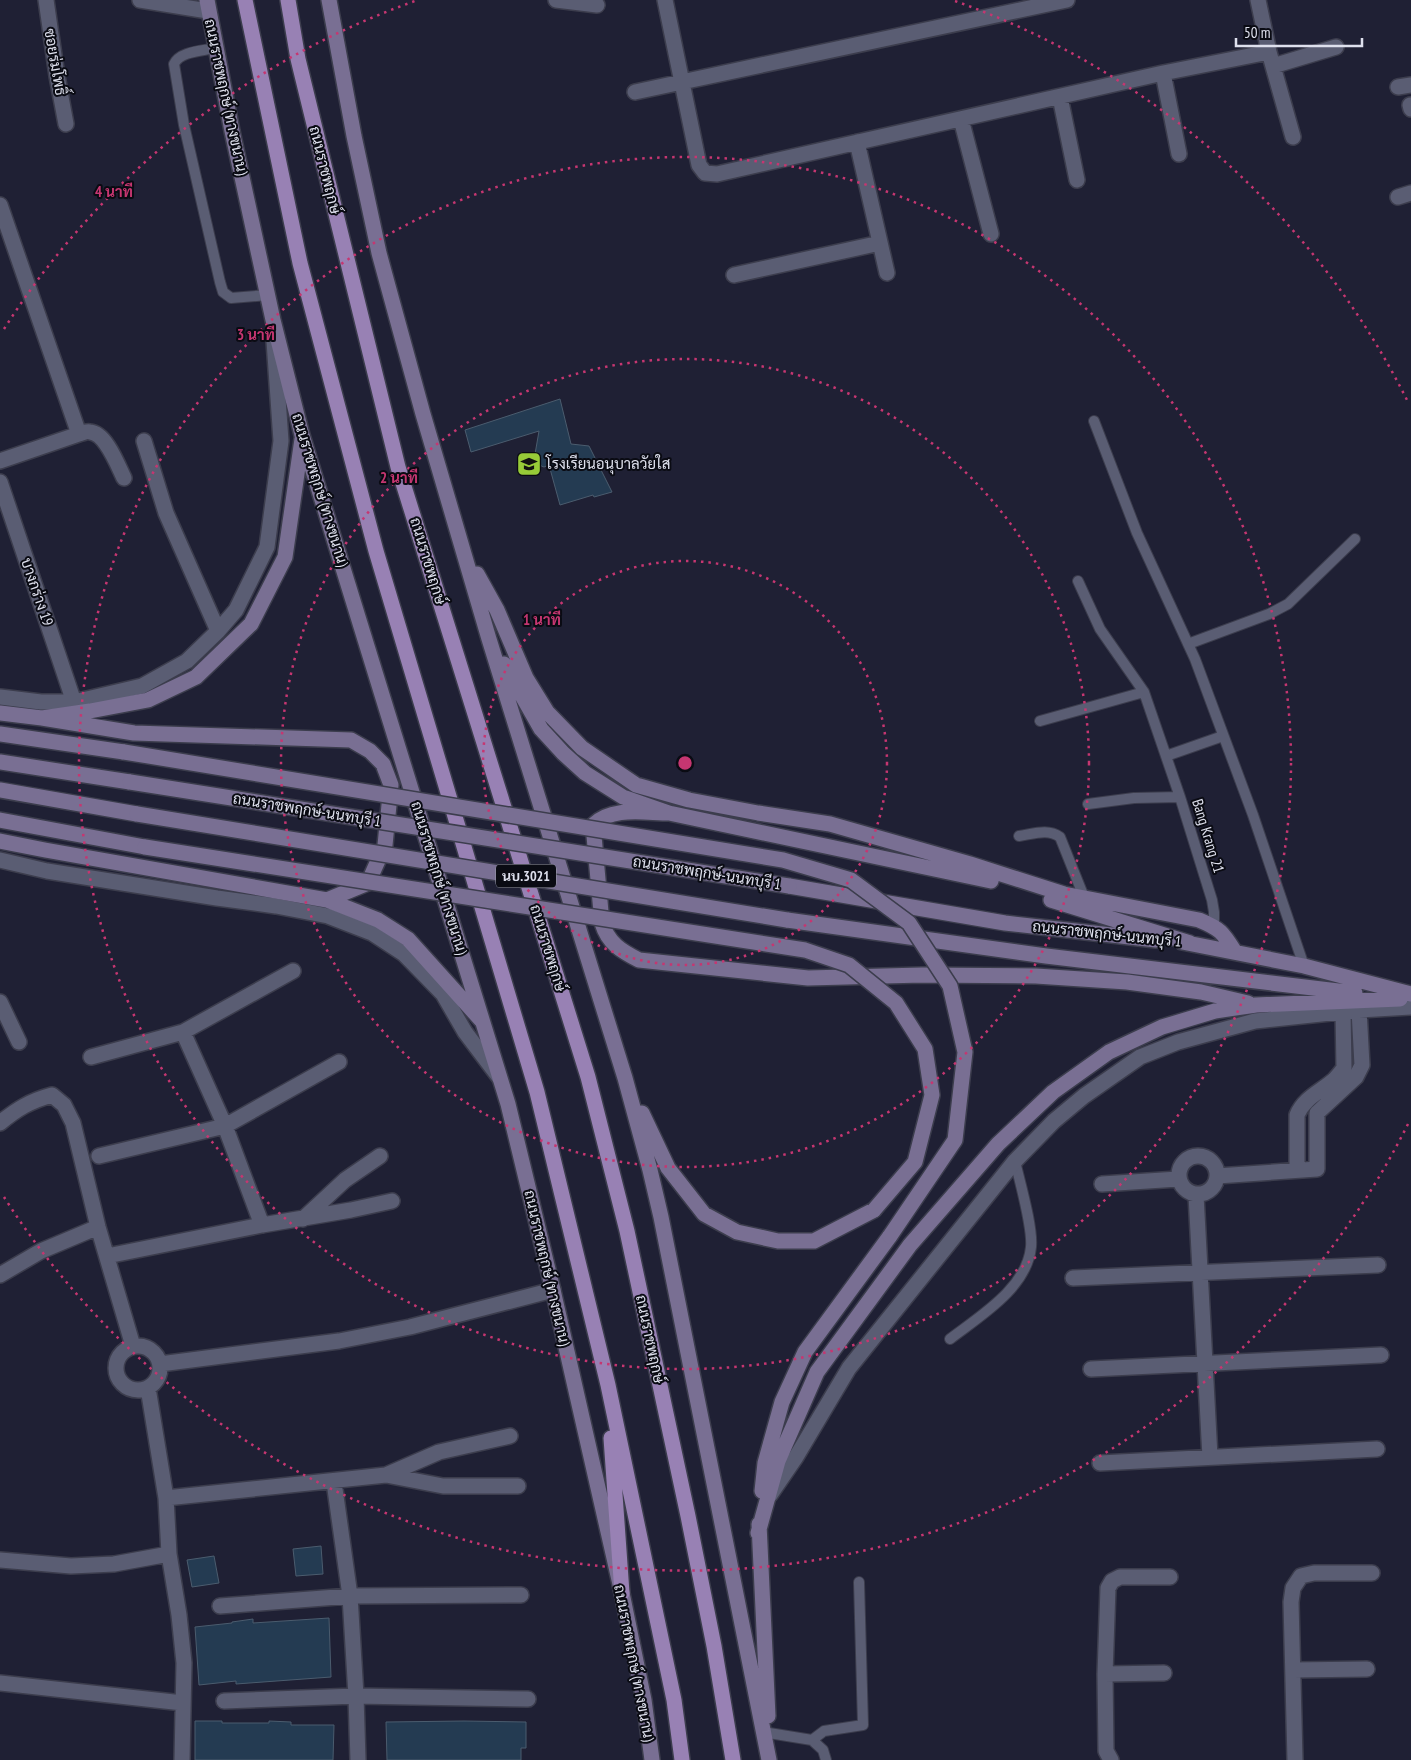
<svg xmlns="http://www.w3.org/2000/svg" width="1411" height="1760" viewBox="0 0 1411 1760" font-family="'PT Sans Narrow',Sarabun,sans-serif">
  <style>
    .building { fill: #243b52; stroke: #4b5c6e }
    .lines { fill: none; stroke-linecap: round; stroke-linejoin: round }
    .lane-casing { stroke: #3c3d4d; stroke-width: 12 }
    .street-casing { stroke: #3c3d4d; stroke-width: 18 }
    .secondary-casing { stroke: #3c3d4d; stroke-width: 18 }
    .primary-casing { stroke: #3c3d4d; stroke-width: 18 }
    .lane { stroke: #5a5d73; stroke-width: 10 }
    .street { stroke: #5a5d73; stroke-width: 15 }
    .secondary { stroke: #796f93; stroke-width: 15 }
    .primary { stroke: #9881b4; stroke-width: 15 }
    .secondary-bridge-casing { stroke: #3c3d4d; stroke-width: 18; stroke-linecap: butt }
    .secondary-bridge { stroke: #796f93; stroke-width: 15 }
    .ring { fill: none; stroke: #c63671; stroke-width: 2.5; stroke-dasharray: 2.5 5 }
    .labels { text-anchor: middle; stroke-width: 4; stroke-linejoin: round; paint-order: stroke }
    .shield { fill: #0a0b13; stroke: #9ea0ac; stroke-width: 1 }
    .shield-label { font-size: 14px; font-weight: bold; fill: #dee0ed }
    .street-label { font-size: 15px; fill: #dee0ed; stroke: #0a0b13 }
    .poi-label { font-size: 15px; fill: #dee0ed; stroke: #0a0b13; text-anchor: start }
    .centre { fill: #c63671; stroke: #0a0b13; stroke-width: 2.5 }
    .ring-label { font-size: 15px; text-anchor: middle; font-weight: bold; fill: #c63671; stroke: #0a0b13; stroke-width: 4; stroke-linejoin: round; paint-order: stroke }
  </style>
  <rect width="100%" height="100%" fill="#1f2034"/>
  <path class="building" d="M560,399L571,444L589,446L612,492L594,497L593,495L560,505L549,465L544,467L539,465L534,460L539,431L471,452L465,430Z
    M321,1546L323,1574L296,1576L293,1549Z
    M214,1556L219,1583L192,1587L187,1560Z
    M329,1618L331,1677L236,1684V1681L199,1685L195,1627L232,1623V1622L253,1619V1623Z
    M195,1721H222V1723H269V1721L291,1722V1725H334L333,1760H195Z
    M464,1721L526,1722V1748H521V1760H387L386,1722Z"/>
  <g class="lines">
    <defs>
      <path id="lane" d="M215,48C203,51 180,51 174,64L184,125L220,282L223,292L231,298L268,295
        M1094,421L1137,533L1195,659L1253,815L1304,966
        M1078,581L1100,629L1144,692L1180,797L1212,900L1214,912V926
        M1188,644L1269,614L1288,604L1355,539
        M1040,721L1144,692
        M1166,756L1223,736
        M1088,804L1134,798L1180,797
        M1019,836C1033,834 1048,828 1060,837L1084,897
        M950,1339C980,1316 1027,1288 1031,1247C1033,1227 1020,1183 1015,1161
        M769,1733L812,1740L823,1750L826,1760
        M812,1740L824,1731L863,1725L859,1582"/>
      <path id="street" d="M46,0L57,76L66,124
        M140,0L208,11
        M556,0L597,5
        M665,0L699,165L705,173L717,174L1163,73L1269,52
        M1258,0L1269,52L1293,137
        M1273,66L1336,47
        M1163,73L1179,154
        M1398,87L1411,85
        M635,92L1067,0
        M1060,97L1077,180
        M1410,105L1411,109
        M961,119L991,234
        M857,142L887,273
        M1398,197L1411,193
        M0,205L79,434L0,461
        M734,275L880,243
        M79,434C82,433 87,431 90,432C106,433 118,466 124,478
        M144,441L166,513L218,631
        M0,482L74,702
        M0,697L41,702H74L142,686L187,661L218,631L236,610L267,547L281,441L274,341
        M0,860L47,871L217,898L276,906L328,916L372,933L404,954L443,994L465,1032L499,1077
        M0,1002L19,1042
        M183,1032L225,1126L262,1225
        M91,1057L183,1032L293,971
        M0,1123C17,1109 30,1101 52,1095L64,1105L73,1123L98,1227L133,1346
        M1179 1175a19 19 0 1 1 38 0a19 19 0 1 1-38 0Z
        M99,1156L225,1126L339,1062
        M1297,1170V1115C1304,1098 1320,1092 1334,1080C1338,1076 1341,1072 1344,1068L1343,1011
        M1217,1176L1317,1169V1113L1356,1077L1362,1065L1359,1010
        M1102,1184L1178,1179
        M1196,1195L1210,1457
        M303,1219L345,1180L380,1156
        M107,1256L262,1225L351,1210L392,1201
        M0,1275L41,1251L98,1227
        M1073,1278L1378,1265
        M116 1368a22 22 0 1 1 44 0a22 22 0 1 1-44 0Z
        M160,1364L339,1341L410,1327L553,1290
        M1091,1369L1381,1355
        M148,1388L166,1498L169,1554L179,1615L184,1663L182,1760
        M1100,1463L1377,1449
        M386,1475L443,1486H518
        M334,1482L350,1596L356,1696L358,1760
        M770,1495L796,1457L849,1368L1015,1161L1054,1121L1084,1096L1140,1057L1178,1042L1255,1021L1359,1010L1411,1007
        M166,1498L386,1475L439,1452L510,1436
        M0,1560L71,1566L114,1564L169,1554
        M220,1606L350,1596L521,1595
        M1293,1670L1367,1669
        M1105,1674L1164,1673
        M0,1683L183,1703
        M224,1701L356,1696L528,1699
        M1111,1760L1106,1751L1105,1674L1108,1588L1112,1581L1120,1577H1170
        M1295,1760L1291,1602L1293,1588L1301,1576L1314,1573H1372"/>
      <path id="secondary" d="M207,0L232,131L273,320L302,435L508,1104L553,1290L622,1593L644,1700L652,1760
        M329,0L354,136L379,253L423,414L489,639L625,1078L650,1170L661,1217L769,1760
        M477,574L497,610L526,678L547,712L582,748L636,785L689,800L758,813L830,824L970,864L1064,894L1199,920C1221,929 1223,933 1235,952
        M504,664L541,729L563,753L585,773L623,797L669,813L991,881
        M0,713L42,718L90,711L148,700L196,677L251,624L285,557L302,439
        M42,718L134,733L351,740L370,751L383,764L391,785L385,845L368,883L327,900
        M0,734L124,752
        M0,762L130,782
        M0,790L137,814
        M669,813C645,813 612,806 593,825L602,923C608,943 621,951 639,960L808,978L922,975L1036,976L1127,982L1201,992L1248,1003
        M0,820L145,847
        M0,841L45,850L327,900L378,920L408,939L481,1020
        M789,886L1005,923L1156,940
        M1051,900L1190,943
        M787,920L1046,956L1355,993
        M1182,942L1304,966L1411,994
        M642,1113L668,1168L704,1214L737,1232L778,1241H814L874,1210
        M762,1491L765,1463L782,1402L805,1352L890,1236
        M759,1524L768,1716
        M758,1533L778,1461L817,1372L910,1245L998,1144L1053,1092L1109,1052L1162,1027L1215,1011L1256,1005L1400,999"/>
      <path id="primary" d="M245,0L300,263L376,551L537,1092L608,1385L674,1700L682,1760
        M288,0L298,59L398,467L588,1077L627,1231L688,1516L714,1646L733,1760
        M611,1438L622,1593"/>
    </defs>
    <use href="#lane" class="lane-casing"/>
    <use href="#street" class="street-casing"/>
    <use href="#secondary" class="secondary-casing"/>
    <use href="#primary" class="primary-casing"/>
    <use href="#lane" class="lane"/>
    <use href="#street" class="street"/>
    <use href="#secondary" class="secondary"/>
    <use href="#primary" class="primary"/>
    <defs>
      <path id="secondary-bridge" d="M124,752L783,860L851,880L909,923L950,986L965,1052L955,1140L890,1236
        M130,782L789,886
        M137,814L787,920
        M145,847L805,950L849,965L896,1003L925,1049L932,1095L915,1162L874,1210"/>
    </defs>
    <use href="#secondary-bridge" class="secondary-bridge-casing"/>
    <use href="#secondary-bridge" class="secondary-bridge"/>
  </g>
  <g class="ring">
    <circle cx="685" cy="763" r="202"/>
    <circle cx="685" cy="763" r="404"/>
    <circle cx="685" cy="763" r="606"/>
    <path d="M1408 1124A808 808 0 0 1 4 1197M4 329A808 808 0 0 1 415 1M955 1A808 808 0 0 1 1408 402"/>
  </g>
  <defs>
    <symbol id="school-square" viewBox="-11 -11 22 22"><rect x="-9" y="-9" width="18" height="18" rx="4" fill="#97cb38" stroke="#0a0b13"/><path d="M0-5L7-2L0 1L-7-2ZM-4 1L0 2.5L4 1V4Q0 6-4 4Z" fill="#111"/></symbol>
  </defs>
  <g fill-rule="evenodd">
    <use href="#school-square" x="515" y="450" width="28" height="28"/>
  </g>
  <g class="labels">
    <rect class="shield" x="496" y="864.5" width="60" height="23" rx="4"/>
    <g class="shield-label">
      <text x="526" y="881">นบ.3021</text>
    </g>
    <g class="street-label">
      <text transform="translate(55 62) rotate(80)" y="5">ซอยร่มโพธิ์</text>
      <text transform="translate(226 97) rotate(78)" y="5">ถนนราชพฤกษ์ (ทางขนาน)</text>
      <text transform="translate(325 170) rotate(76)" y="5">ถนนราชพฤกษ์</text>
      <text transform="translate(320 490) rotate(73)" y="5">ถนนราชพฤกษ์ (ทางขนาน)</text>
      <text transform="translate(428 561) rotate(73)" y="5">ถนนราชพฤกษ์</text>
      <text transform="translate(37 592) rotate(71)" y="5">บางกร่าง 19</text>
      <text transform="translate(307 810) rotate(9)" y="5">ถนนราชพฤกษ์-นนทบุรี 1</text>
      <text transform="translate(1208 836) rotate(73)" y="5">Bang Krang 21</text>
      <text transform="translate(707 873) rotate(9)" y="5">ถนนราชพฤกษ์-นนทบุรี 1</text>
      <text transform="translate(439 878) rotate(73)" y="5">ถนนราชพฤกษ์ (ทางขนาน)</text>
      <text transform="translate(1107 934) rotate(6)" y="5">ถนนราชพฤกษ์-นนทบุรี 1</text>
      <text transform="translate(548 948) rotate(73)" y="5">ถนนราชพฤกษ์</text>
      <text transform="translate(547 1268) rotate(77)" y="5">ถนนราชพฤกษ์ (ทางขนาน)</text>
      <text transform="translate(650 1339) rotate(78)" y="5">ถนนราชพฤกษ์</text>
      <text transform="translate(634 1663) rotate(79)" y="5">ถนนราชพฤกษ์ (ทางขนาน)</text>
    </g>
    <g class="poi-label">
      <text x="546" y="469">โรงเรียนอนุบาลวัยใส</text>
    </g>
  </g>
  <circle cx="685" cy="763" r="8" class="centre"/>
  <g class="ring-label">
    <text x="114" y="197">4 นาที</text>
    <text x="256" y="340">3 นาที</text>
    <text x="399" y="483">2 นาที</text>
    <text x="542" y="625">1 นาที</text>
  </g>
  <path d="M1236 38v8h126v-8" fill="none" stroke="#dee0ed" stroke-width="2.5"/>
  <text x="1244" y="38" font-size="15" fill="#dee0ed" stroke="#0a0b13" stroke-width="4" paint-order="stroke">50 m</text>
</svg>
